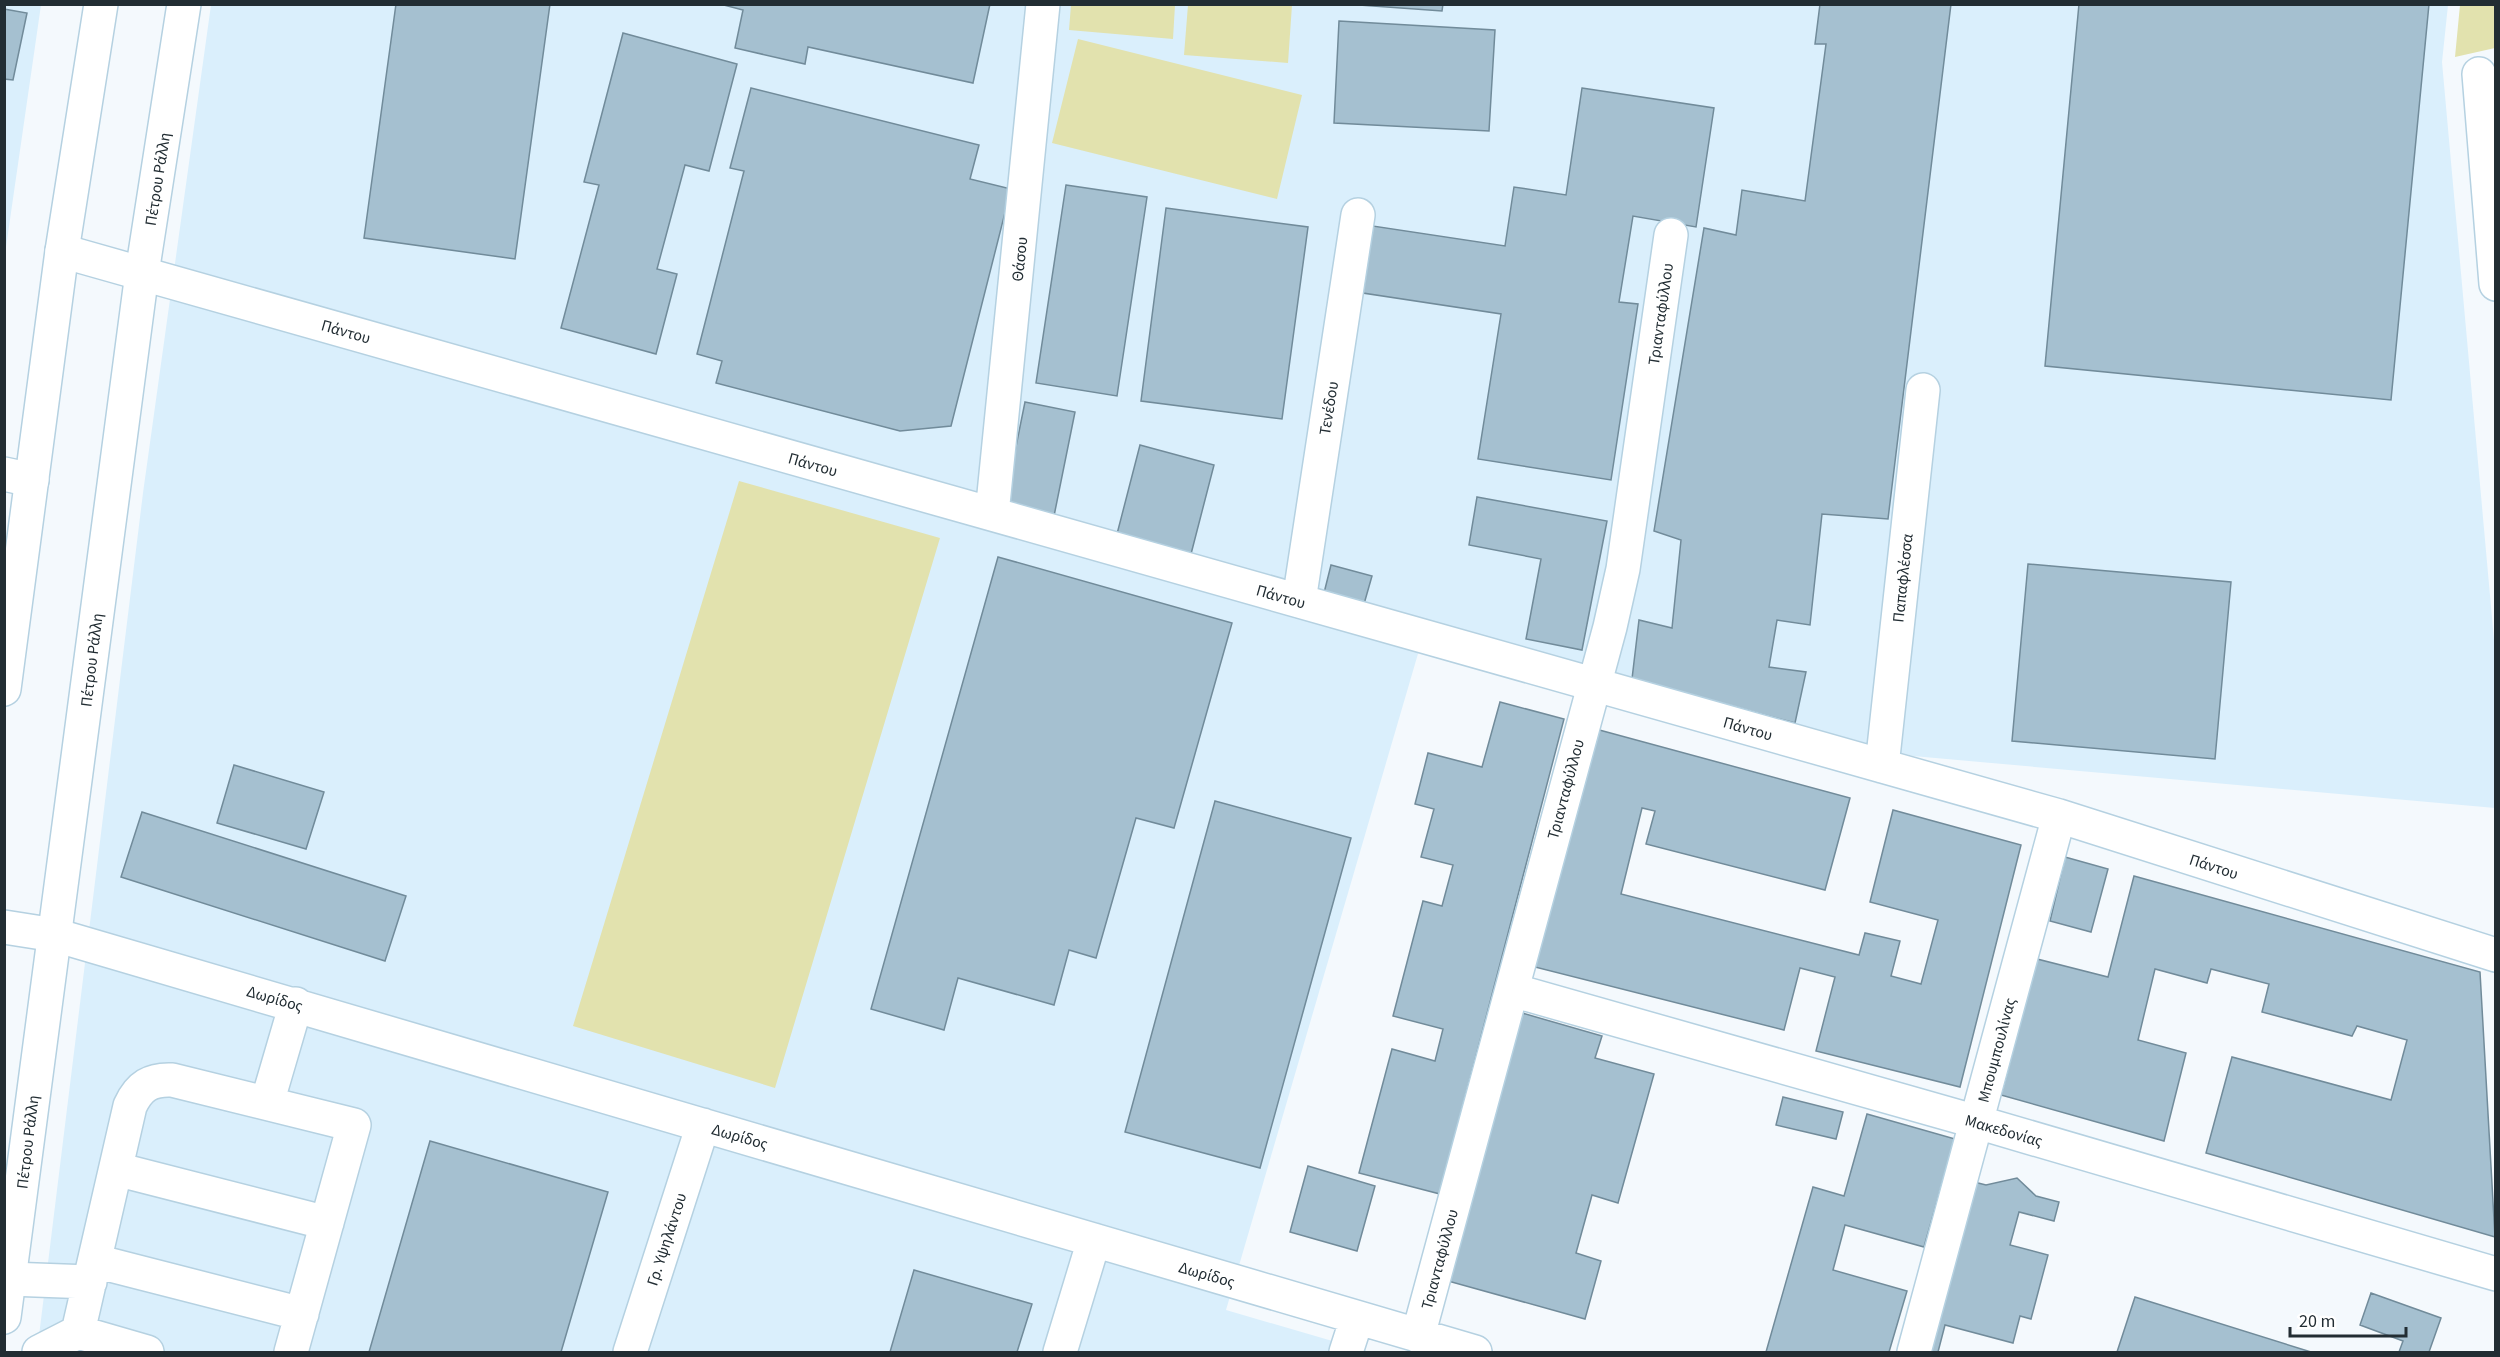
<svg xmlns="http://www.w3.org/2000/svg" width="2500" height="1357" viewBox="0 0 2500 1357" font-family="'Source Sans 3',sans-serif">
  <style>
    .built { fill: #daeffc }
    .green { fill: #e2e2ae }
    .building { fill: #a5c0d0; stroke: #718b9a; stroke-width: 1.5 }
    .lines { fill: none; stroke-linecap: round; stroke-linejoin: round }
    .minor-casing { stroke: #b5d1e1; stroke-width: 36 }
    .major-casing { stroke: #b5d1e1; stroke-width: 36 }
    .minor { stroke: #fff; stroke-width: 33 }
    .major { stroke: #fff; stroke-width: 33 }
    .labels { text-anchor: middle; stroke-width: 5; stroke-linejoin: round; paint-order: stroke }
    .street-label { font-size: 16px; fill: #222d33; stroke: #fff }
  </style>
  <rect width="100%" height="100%" fill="#f4f9fd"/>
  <path class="built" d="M5,5H41L5,254Z
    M211,5H2448L2442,62L2495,651V808L1913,756L1427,623L1226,1310L1370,1352H37L143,493Z"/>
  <path class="green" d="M1071,5H1175L1173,39L1069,30Z
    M1188,5H1292L1288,63L1184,55Z
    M2460,5H2495V48L2455,57Z
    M1078,39L1302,95L1277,199L1052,143Z
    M739,481L940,538L775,1088L573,1026Z"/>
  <path class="building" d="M396,4H550L515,259L364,238Z
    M720,4H990L973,83L808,47L805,64L735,48L743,10Z
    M1345,4H1443L1442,11Z
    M1820,4H1951L1888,519L1822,514L1810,625L1777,620L1769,667L1806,672L1795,723L1632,679L1639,620L1672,628L1681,540L1654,531L1704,228L1736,235L1742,190L1805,201L1826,44H1815Z
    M2079,4H2429L2391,400L2045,366Z
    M4,9L27,13L13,80L4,79Z
    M1339,21L1495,30L1489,131L1334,123Z
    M623,33L737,64L709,171L685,165L657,269L677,274L656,354L561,328L599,185L584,182Z
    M751,88L979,145L970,179L1011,189L951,426L900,431L716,383L722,361L697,354L744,171L730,168Z
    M1582,88L1714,108L1696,227L1633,216L1619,302L1638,304L1611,480L1478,459L1501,314L1363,293L1373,226L1505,246L1514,187L1566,195Z
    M1066,185L1147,197L1117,396L1036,383Z
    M1166,208L1308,227L1282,419L1141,401Z
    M1025,402L1075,412L1054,516L1004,506Z
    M1140,445L1214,465L1191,554L1117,534Z
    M1477,497L1607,521L1582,650L1526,639L1541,559L1469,545Z
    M998,557L1232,623L1174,828L1136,818L1096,958L1069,950L1054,1005L958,978L944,1030L871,1009Z
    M2028,564L2231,582L2215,759L2012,741Z
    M1331,565L1372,576L1364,604L1324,593Z
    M1500,702L1564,719L1440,1194L1359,1173L1392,1049L1435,1061L1443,1029L1393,1016L1423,901L1442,906L1453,865L1421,857L1434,809L1415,804L1428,753L1482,767Z
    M1592,728L1850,798L1825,890L1646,844L1655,811L1642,808L1621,894L1859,955L1865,933L1900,941L1891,976L1921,984L1938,920L1870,902L1893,810L2021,845L1960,1087L1816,1051L1835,977L1800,968L1784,1030L1531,966Z
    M234,765L324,792L306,849L217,823Z
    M1215,801L1351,838L1260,1168L1125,1132Z
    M142,812L406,896L385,961L121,877Z
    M2065,857L2108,869L2091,932L2050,921Z
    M2134,876L2480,972L2495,1237L2206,1153L2232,1057L2391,1100L2407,1040L2357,1026L2352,1036L2262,1012L2269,984L2211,969L2207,983L2155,969L2138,1040L2186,1053L2164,1141L2001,1095L2037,959L2108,977Z
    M1522,1013L1602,1036L1595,1058L1654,1074L1618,1203L1592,1195L1576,1253L1601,1261L1585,1319L1448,1281Z
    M1783,1097L1843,1112L1836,1139L1776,1125Z
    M1867,1114L1955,1139L1924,1247L1845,1225L1833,1270L1907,1291L1889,1352H1766L1813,1187L1844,1196Z
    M430,1141L608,1192L561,1352H369Z
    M1308,1166L1375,1186L1357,1251L1290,1232Z
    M2017,1178L2036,1196L2059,1202L2054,1221L2019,1212L2010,1245L2048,1255L2031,1319L2020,1316L2013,1343L1945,1325L1938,1352H1919L1966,1180L1986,1185Z
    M914,1270L1032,1304L1017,1352H890Z
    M2371,1293L2441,1318L2429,1352H2399L2403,1341L2360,1325Z
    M2135,1297L2311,1352H2117Z"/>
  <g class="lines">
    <defs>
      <path id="minor" d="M2479,74L2496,284
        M62,251L2059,816L2496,955
        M4,474L32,480
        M992,514L1043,4
        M1299,601L1358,215
        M1882,766L1923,390
        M4,927L55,935L1475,1352
        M1512,990L1977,1122L2496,1274
        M267,1103L296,1004
        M116,1169L327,1223
        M95,1261L302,1314
        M9,1279L90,1282
        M78,1332L130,1106C139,1086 151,1079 172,1080L354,1125L291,1352
        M1418,1336L1610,627L1623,569L1671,235
        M39,1352L78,1332L147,1352
        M630,1352L703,1125
        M1060,1352L1094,1240
        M1346,1352L1357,1318
        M1914,1352L2059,816"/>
      <path id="major" d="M4,689L62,251L101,4
        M4,1317L142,273L184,4"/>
    </defs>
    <use href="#minor" class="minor-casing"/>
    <use href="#major" class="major-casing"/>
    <use href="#minor" class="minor"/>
    <use href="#major" class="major"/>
  </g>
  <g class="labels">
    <g class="street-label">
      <text transform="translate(157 179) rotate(-81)" y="6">Πέτρου Ράλλη</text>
      <text transform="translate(1019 259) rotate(-84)" y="6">Θάσου</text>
      <text transform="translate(1660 314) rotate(-82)" y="6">Τριανταφύλλου</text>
      <text transform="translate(346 331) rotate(16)" y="6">Πάντου</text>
      <text transform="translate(1328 408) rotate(-81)" y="6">Τενέδου</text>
      <text transform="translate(813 464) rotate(16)" y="6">Πάντου</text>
      <text transform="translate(1902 578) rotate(-84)" y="6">Παπαφλέσσα</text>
      <text transform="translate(1281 596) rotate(16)" y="6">Πάντου</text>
      <text transform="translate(91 660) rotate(-83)" y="6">Πέτρου Ράλλη</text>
      <text transform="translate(1748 728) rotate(16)" y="6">Πάντου</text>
      <text transform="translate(1565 789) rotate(-75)" y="6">Τριανταφύλλου</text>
      <text transform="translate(2214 866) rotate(18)" y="6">Πάντου</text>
      <text transform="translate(275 998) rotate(16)" y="6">Δωρίδος</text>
      <text transform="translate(1996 1050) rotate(-75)" y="6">Μπουμπουλίνας</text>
      <text transform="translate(2004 1130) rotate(16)" y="6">Μακεδονίας</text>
      <text transform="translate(740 1136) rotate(16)" y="6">Δωρίδος</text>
      <text transform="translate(27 1142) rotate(-83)" y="6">Πέτρου Ράλλη</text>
      <text transform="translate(666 1239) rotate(-72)" y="6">Γρ. Υψηλάντου</text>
      <text transform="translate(1439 1259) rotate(-75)" y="6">Τριανταφύλλου</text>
      <text transform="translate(1207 1274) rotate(16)" y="6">Δωρίδος</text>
    </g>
  </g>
  <rect width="2500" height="1357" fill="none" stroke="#222d33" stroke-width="12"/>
  <path d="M2290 1327v9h116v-9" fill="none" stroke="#222d33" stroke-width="3"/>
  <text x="2299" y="1327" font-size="18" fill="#222d33" stroke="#ffffff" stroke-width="4.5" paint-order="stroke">20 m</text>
</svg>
